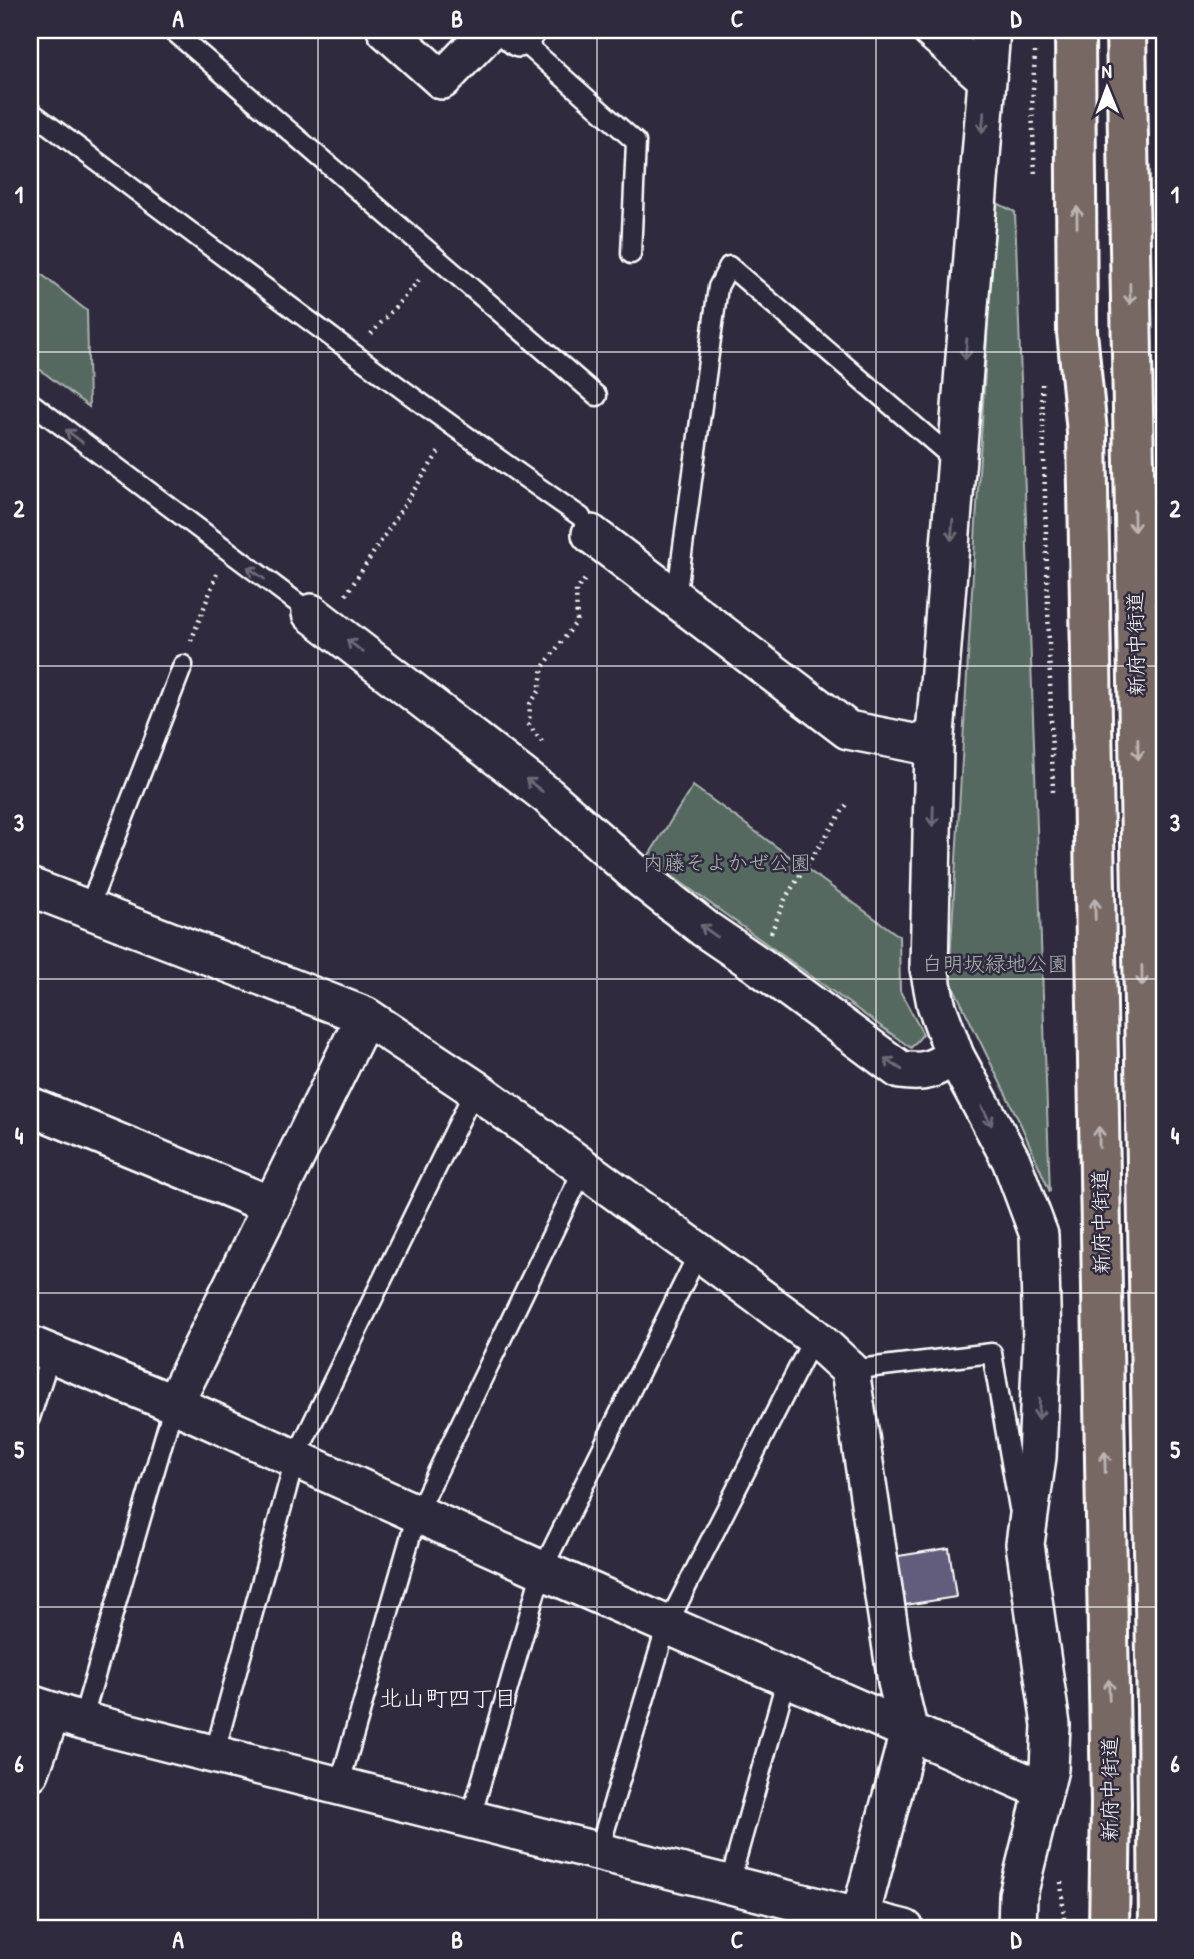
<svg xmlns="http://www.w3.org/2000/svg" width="1194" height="1959" viewBox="0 0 1194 1959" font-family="'Patrick Hand','Klee One',sans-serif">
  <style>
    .green { fill: #576961; stroke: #abb4b0; stroke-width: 2 }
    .building { fill: #625d7b; stroke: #fff; stroke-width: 2 }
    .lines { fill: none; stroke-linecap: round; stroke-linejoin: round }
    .lane-casing { stroke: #fff; stroke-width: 23 }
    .street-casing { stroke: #fff; stroke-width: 42 }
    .primary-casing { stroke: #fff; stroke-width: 44 }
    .path { stroke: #fff; stroke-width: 4.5; stroke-dasharray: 2 5; stroke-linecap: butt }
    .lane { stroke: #2f2a3d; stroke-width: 18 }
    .street { stroke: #2f2a3d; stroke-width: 37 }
    .primary { stroke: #776864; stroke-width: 38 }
    .oneway { stroke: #6d6a77 }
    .oneway2 { stroke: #bbb4b2 }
    .grid { fill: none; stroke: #fff; stroke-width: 2; stroke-opacity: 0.55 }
    .labels { text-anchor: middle; stroke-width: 5; stroke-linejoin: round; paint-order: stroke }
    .street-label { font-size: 21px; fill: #fff; stroke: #2f2a3d }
    .park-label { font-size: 21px; fill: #abb4b0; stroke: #2f2a3d }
    .neighbourhood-label { font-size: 23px; fill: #fff; stroke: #2f2a3d }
    .neatline { fill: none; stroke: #fff; stroke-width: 2.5 }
    .grid-label { font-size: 23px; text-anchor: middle; font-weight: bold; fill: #fff }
  </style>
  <rect width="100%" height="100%" fill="#2f2a3d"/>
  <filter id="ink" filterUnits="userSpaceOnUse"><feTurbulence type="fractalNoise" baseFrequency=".0143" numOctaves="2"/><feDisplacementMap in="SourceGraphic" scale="14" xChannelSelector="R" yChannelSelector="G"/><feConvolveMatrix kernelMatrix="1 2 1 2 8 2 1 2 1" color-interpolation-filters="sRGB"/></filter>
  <g filter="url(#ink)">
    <path class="green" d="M995,202L1015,212L1050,1192L1021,1125L949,978Z
      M30,265L87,311L89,407L30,362Z
      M693,786L899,936L900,991L923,1034L911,1048L647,858Z"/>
    <path class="building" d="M949,1548L956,1597L899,1606L892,1557Z"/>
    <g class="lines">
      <defs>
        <path id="lane" d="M172,30L597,396
          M519,38L636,142L631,254
          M30,111C212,248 393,386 581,517L591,534
          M30,402L311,613
          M676,599L718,287L729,266L957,462
          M88,910L183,665
          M850,1370L992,1353L1019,1508
          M30,1418L51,1353
          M82,1721L174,1404
          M214,1755L295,1459L475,1089
          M339,1786L417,1514L584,1168
          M470,1821L542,1570L699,1252
          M598,1853L667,1625L814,1337
          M729,1885L787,1677"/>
        <path id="street" d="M386,30L442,80L490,30
          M510,30L519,38L527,30
          M931,30L987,79
          M991,30L934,747L929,968L936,1004L955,1056L1011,1160L1039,1235L1042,1341L1037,1457L1025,1544L1051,1725L1049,1769L1018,1895L1017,1929
          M591,534L848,730L934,747
          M311,613L548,796L643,880L705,929L758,965L900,1070C926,1074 933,1069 955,1056
          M30,887L365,1016L475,1089L699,1252L814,1337L850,1370L897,1682L909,1732L860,1917
          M30,1106L270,1205
          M30,1345L174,1404L542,1570L1043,1790
          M174,1404L365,1016
          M30,1704L82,1721L905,1929
          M30,1772L52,1711"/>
        <path id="primary" d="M1075,30L1077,332L1087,432L1111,1803L1109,1929
          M1126,30L1157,1711L1159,1929"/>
      </defs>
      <use href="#lane" class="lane-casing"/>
      <use href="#street" class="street-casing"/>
      <use href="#primary" class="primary-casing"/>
      <path class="path" d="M1035,52L1032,108L1035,176
        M371,334L421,278
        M1042,384L1053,792
        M346,595L440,450
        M191,641L217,574
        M542,742L529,725L530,704L539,691L543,667L577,621L576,590L587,577
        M771,933L786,897L847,804
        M1061,1882L1065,1929"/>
      <use href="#lane" class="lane"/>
      <use href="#street" class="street"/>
      <use href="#primary" class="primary"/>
    </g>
    <defs><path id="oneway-shaft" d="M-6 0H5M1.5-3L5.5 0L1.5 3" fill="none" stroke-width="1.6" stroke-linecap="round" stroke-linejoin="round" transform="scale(1.75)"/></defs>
    <g class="oneway">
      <use href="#oneway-shaft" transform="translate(983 122) rotate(95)"/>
      <use href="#oneway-shaft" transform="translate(966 349) rotate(95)"/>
      <use href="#oneway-shaft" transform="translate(74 436) rotate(-143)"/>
      <use href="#oneway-shaft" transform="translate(952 530) rotate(94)"/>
      <use href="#oneway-shaft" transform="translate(256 573) rotate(-144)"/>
      <use href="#oneway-shaft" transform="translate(355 646) rotate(-142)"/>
      <use href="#oneway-shaft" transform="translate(534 785) rotate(-142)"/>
      <use href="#oneway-shaft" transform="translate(933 816) rotate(91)"/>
      <use href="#oneway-shaft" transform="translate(709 931) rotate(-145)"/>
      <use href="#oneway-shaft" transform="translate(893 1064) rotate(-147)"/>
      <use href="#oneway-shaft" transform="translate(987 1116) rotate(62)"/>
      <use href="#oneway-shaft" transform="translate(1039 1409) rotate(93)"/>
    </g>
    <g class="oneway2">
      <use href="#oneway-shaft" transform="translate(1077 217) rotate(-90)"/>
      <use href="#oneway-shaft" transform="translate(1130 294) rotate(89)"/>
      <use href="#oneway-shaft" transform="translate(1134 521) rotate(89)"/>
      <use href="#oneway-shaft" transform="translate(1138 749) rotate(89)"/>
      <use href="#oneway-shaft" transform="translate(1095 909) rotate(-91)"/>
      <use href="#oneway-shaft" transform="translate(1142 976) rotate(89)"/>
      <use href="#oneway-shaft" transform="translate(1099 1137) rotate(-91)"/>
      <use href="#oneway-shaft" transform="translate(1105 1462) rotate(-91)"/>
      <use href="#oneway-shaft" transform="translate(1109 1690) rotate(-91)"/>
    </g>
  </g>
  <path class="grid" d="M318,30V1929M597,30V1929M876,30V1929M30,352H1164M30,666H1164M30,979H1164M30,1293H1164M30,1607H1164"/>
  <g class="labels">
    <g class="street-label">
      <text transform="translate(1136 644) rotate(-91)" y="7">新府中街道</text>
      <text transform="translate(1101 1222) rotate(-91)" y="7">新府中街道</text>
      <text transform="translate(1110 1789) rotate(-90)" y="7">新府中街道</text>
    </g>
    <g class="park-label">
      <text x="727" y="870">内藤そよかぜ公園</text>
      <text x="995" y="971">白明坂緑地公園</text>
    </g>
    <g class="neighbourhood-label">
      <text x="448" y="1706">北山町四丁目</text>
    </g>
  </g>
  <rect width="1194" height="1959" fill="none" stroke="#2f2a3d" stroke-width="77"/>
  <g transform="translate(1107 88) rotate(359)" stroke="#2f2a3d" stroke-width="5" paint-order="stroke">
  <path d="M0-5L12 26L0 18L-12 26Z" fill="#ffffff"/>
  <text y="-10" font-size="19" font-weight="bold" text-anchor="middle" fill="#ffffff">N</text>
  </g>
  <rect x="38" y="38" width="1118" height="1882" class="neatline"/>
  <g class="grid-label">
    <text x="178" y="27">A</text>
    <text x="457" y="27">B</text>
    <text x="737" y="27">C</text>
    <text x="1016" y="27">D</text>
    <text x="19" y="203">1</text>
    <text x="1175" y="203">1</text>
    <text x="19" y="517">2</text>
    <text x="1175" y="517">2</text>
    <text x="19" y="831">3</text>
    <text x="1175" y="831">3</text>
    <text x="19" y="1144">4</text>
    <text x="1175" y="1144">4</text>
    <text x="19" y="1458">5</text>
    <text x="1175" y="1458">5</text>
    <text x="19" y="1772">6</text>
    <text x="1175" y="1772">6</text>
    <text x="178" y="1948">A</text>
    <text x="457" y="1948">B</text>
    <text x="737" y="1948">C</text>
    <text x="1016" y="1948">D</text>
  </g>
</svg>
